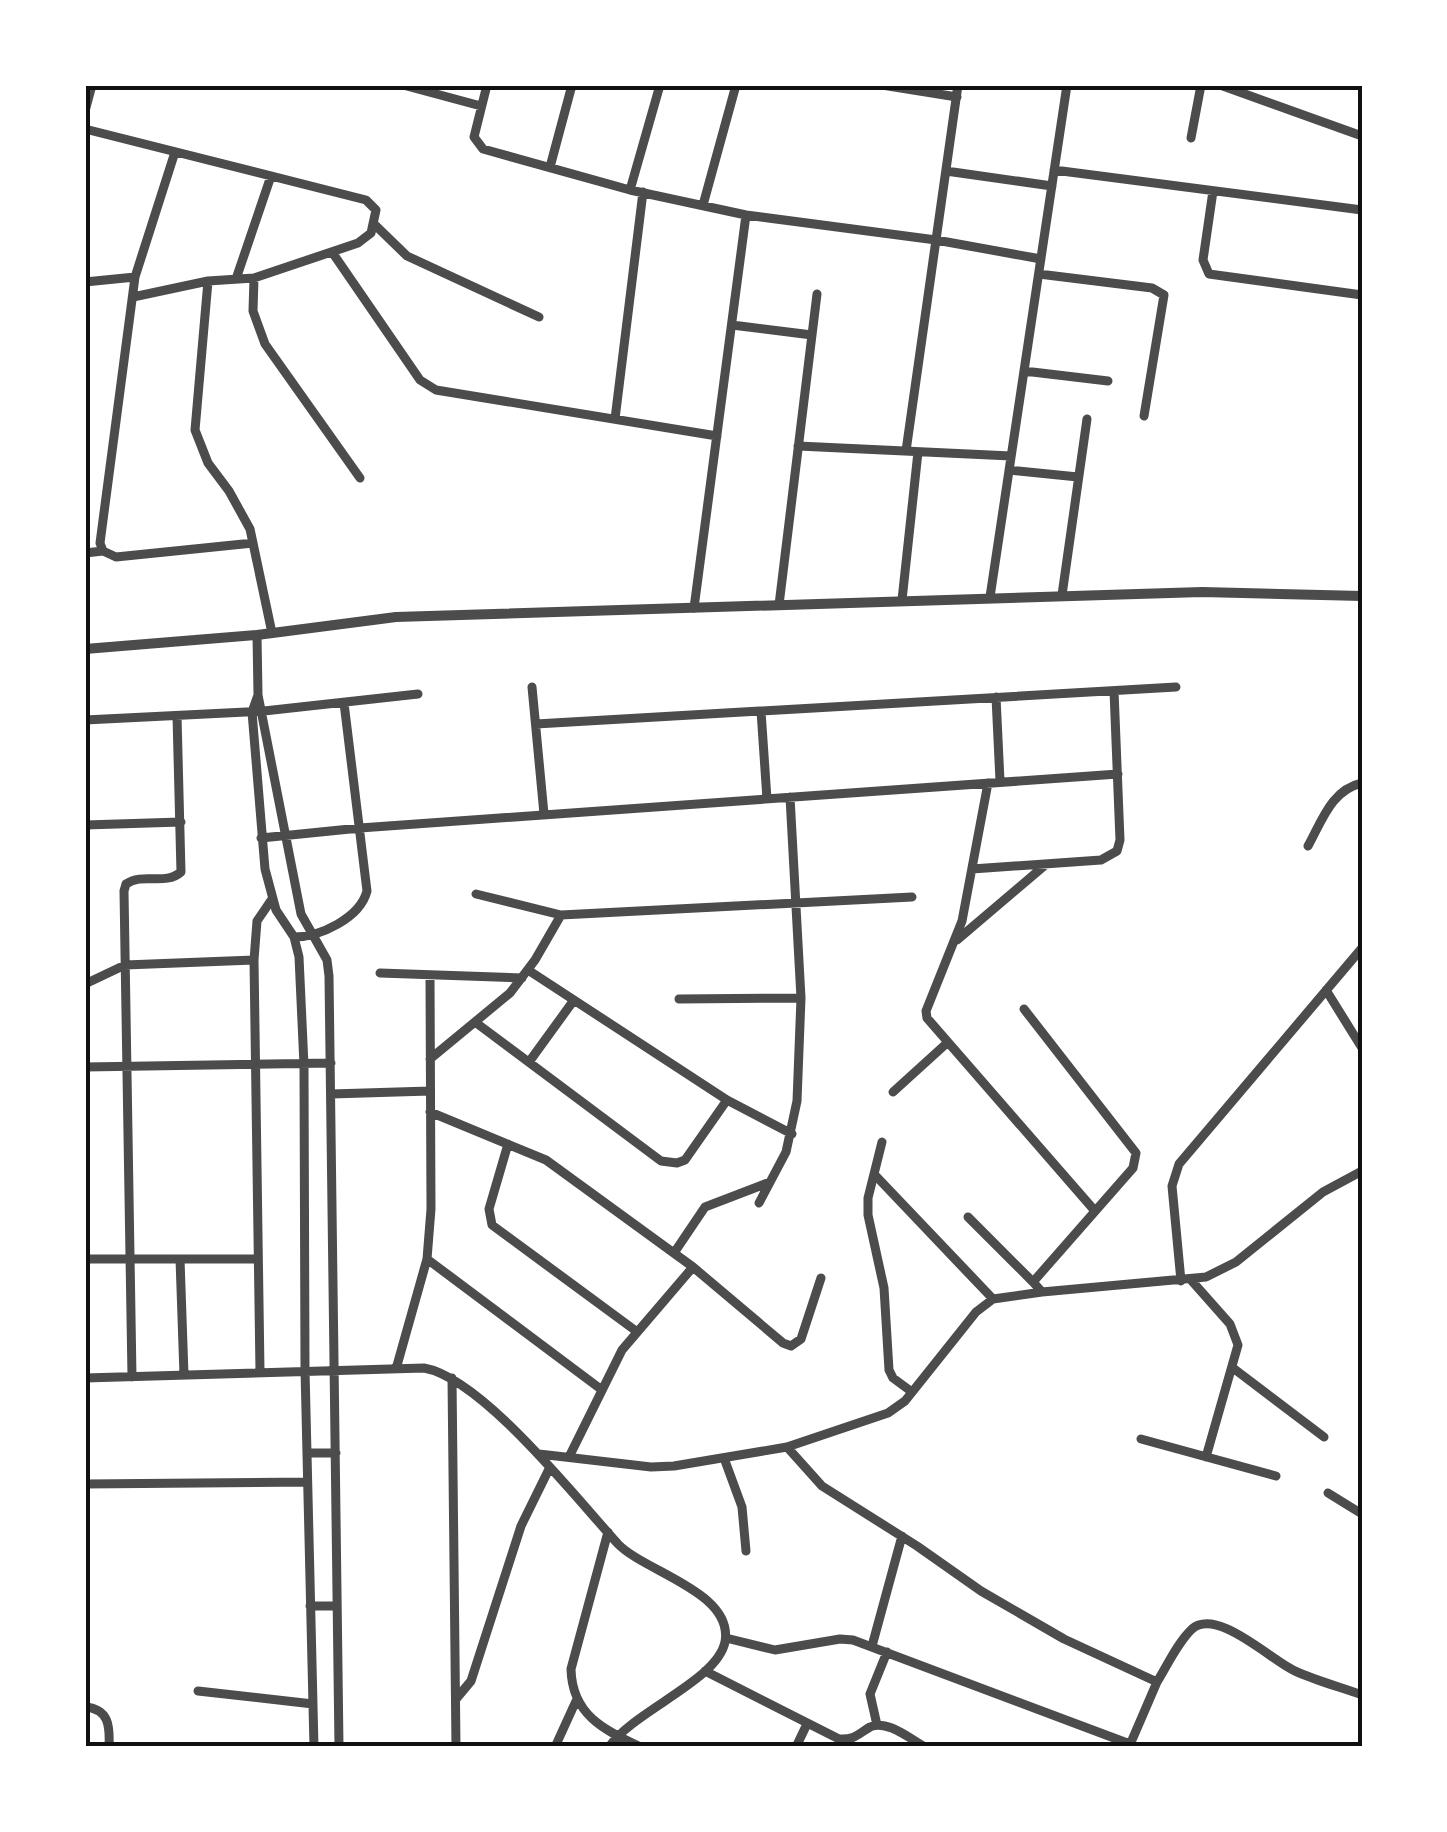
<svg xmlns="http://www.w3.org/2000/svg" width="1447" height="1832" viewBox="0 0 1447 1832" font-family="'Archivo Narrow',sans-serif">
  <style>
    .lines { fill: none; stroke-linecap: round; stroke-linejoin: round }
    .minor { stroke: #4c4c4c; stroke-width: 9 }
    .tertiary { stroke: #4c4c4c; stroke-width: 10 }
    .neatline { fill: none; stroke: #111; stroke-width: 4 }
  </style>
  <rect width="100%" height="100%" fill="#fff"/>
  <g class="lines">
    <path class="minor" d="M403,85L481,106
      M487,85L474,137L483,149L630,190L746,215L936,240L1041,259
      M882,85L957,97
      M1220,85L1362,136
      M85,111L92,85
      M85,129L366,200L376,210L371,233L358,243L254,278L208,281L195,430L208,463L229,491L250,529L272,633
      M1191,138L1201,85
      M550,167L572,85
      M1054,170L1362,210
      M946,171L1052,186
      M630,190L660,85
      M1213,191L1203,260L1209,274L1362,295
      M703,205L736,85
      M374,224L407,256L539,317
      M332,252L420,380L436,390L717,436
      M1039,274L1152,288L1164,295L1144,416
      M135,277L175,152
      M254,278L253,311L265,344L360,478
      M236,279L271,176
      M85,282L135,277L100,543L103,551L116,557L253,543
      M133,297L208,281
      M732,325L812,335
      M1024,371L1108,381
      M615,419L643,192
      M798,446L1011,456
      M906,451L958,85
      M1009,470L1078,477
      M85,553L103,551
      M1062,595L1087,419
      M990,597L1067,85
      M902,600L918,452
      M779,605L817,294
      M694,608L746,215
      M257,635L258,695
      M532,687L544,814
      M996,697L1000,781
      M761,711L767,799
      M85,720L264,711L418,694
      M536,724L1176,687
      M988,783L962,921L926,1011L927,1018L1095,1211
      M85,825L181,822
      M261,838L360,828L1118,774
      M1308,846C1322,821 1331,790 1362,783
      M972,869L1101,860L1117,851L1120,840L1114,691
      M476,894L561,915
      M294,937C320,937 360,918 367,891L344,703
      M957,940L1044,866
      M528,970L727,1100L792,1134
      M380,973L522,978
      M85,984L125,965L254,960
      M1326,990L1362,1048
      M679,999L801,998
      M1024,1009L1136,1153L1133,1168L1033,1282L1042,1292
      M475,1022L661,1161L677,1163L685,1160L727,1100
      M430,1059L510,993L535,960L561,915L912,897
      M529,1062L574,1000
      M85,1067L331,1063
      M893,1092L947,1043
      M331,1094L430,1091
      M430,1112L546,1160L693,1267
      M882,1142L868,1198V1215L884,1288L889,1370L893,1378L912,1392
      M508,1144L489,1209L492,1225L636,1331
      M874,1174L993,1299
      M759,1203L786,1152L797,1101L801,998L790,797
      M968,1217L1033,1282
      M674,1253L705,1207L770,1182
      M85,1259H258
      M180,1259L184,1375
      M427,1259L602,1390
      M1191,1280L1230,1324L1238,1345L1206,1457
      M1181,1281L1172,1186L1179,1164L1362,948
      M1233,1368L1324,1437
      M396,1369L427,1259L431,1209L430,975
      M260,1372L254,960L257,921L272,899
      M132,1377L124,891L126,884C143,872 165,886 181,872L177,716
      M85,1378L424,1368C482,1378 577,1499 618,1544C645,1572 734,1592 725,1642C717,1681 633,1711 609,1747
      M452,1378L456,1747
      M1141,1439L1276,1476
      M787,1447L822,1486L917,1546L981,1591L1064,1639L1157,1682C1167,1666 1178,1642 1192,1629C1217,1607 1272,1661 1295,1671C1317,1681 1340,1687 1362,1695
      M307,1453H336
      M539,1454L651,1467L674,1466L787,1447L888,1413L905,1401L976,1312L993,1299L1042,1292L1206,1277L1236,1262L1323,1192L1362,1171
      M569,1457L622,1350L693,1267L783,1343L791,1346L801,1339L821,1278
      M724,1458L742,1507L746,1551
      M85,1484L307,1482
      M1328,1493L1362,1514
      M608,1532L571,1669C572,1714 603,1730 641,1747
      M310,1606H337
      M726,1638L775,1650L840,1639L853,1640L1130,1744
      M872,1646L902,1536
      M705,1671L839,1739C855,1740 858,1734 870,1727C887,1719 910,1739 925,1747
      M198,1691L313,1704
      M456,1699L471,1681L521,1526L550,1467
      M85,1707C109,1709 110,1726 109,1747
      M877,1725L870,1694L887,1652
      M314,1747L305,1370L304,1065L299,957L294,937L276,910L265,869L252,712L258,695L301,914L327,960L329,976L339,1747
      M555,1747L576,1701
      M796,1747L807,1724
      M1129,1747L1157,1682"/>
    <path class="tertiary" d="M85,649L257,635L396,617L1202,592L1362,596"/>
  </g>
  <rect width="1447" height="1832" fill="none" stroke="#ffffff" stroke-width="175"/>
  <rect x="88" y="88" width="1272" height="1656" class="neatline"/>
</svg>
